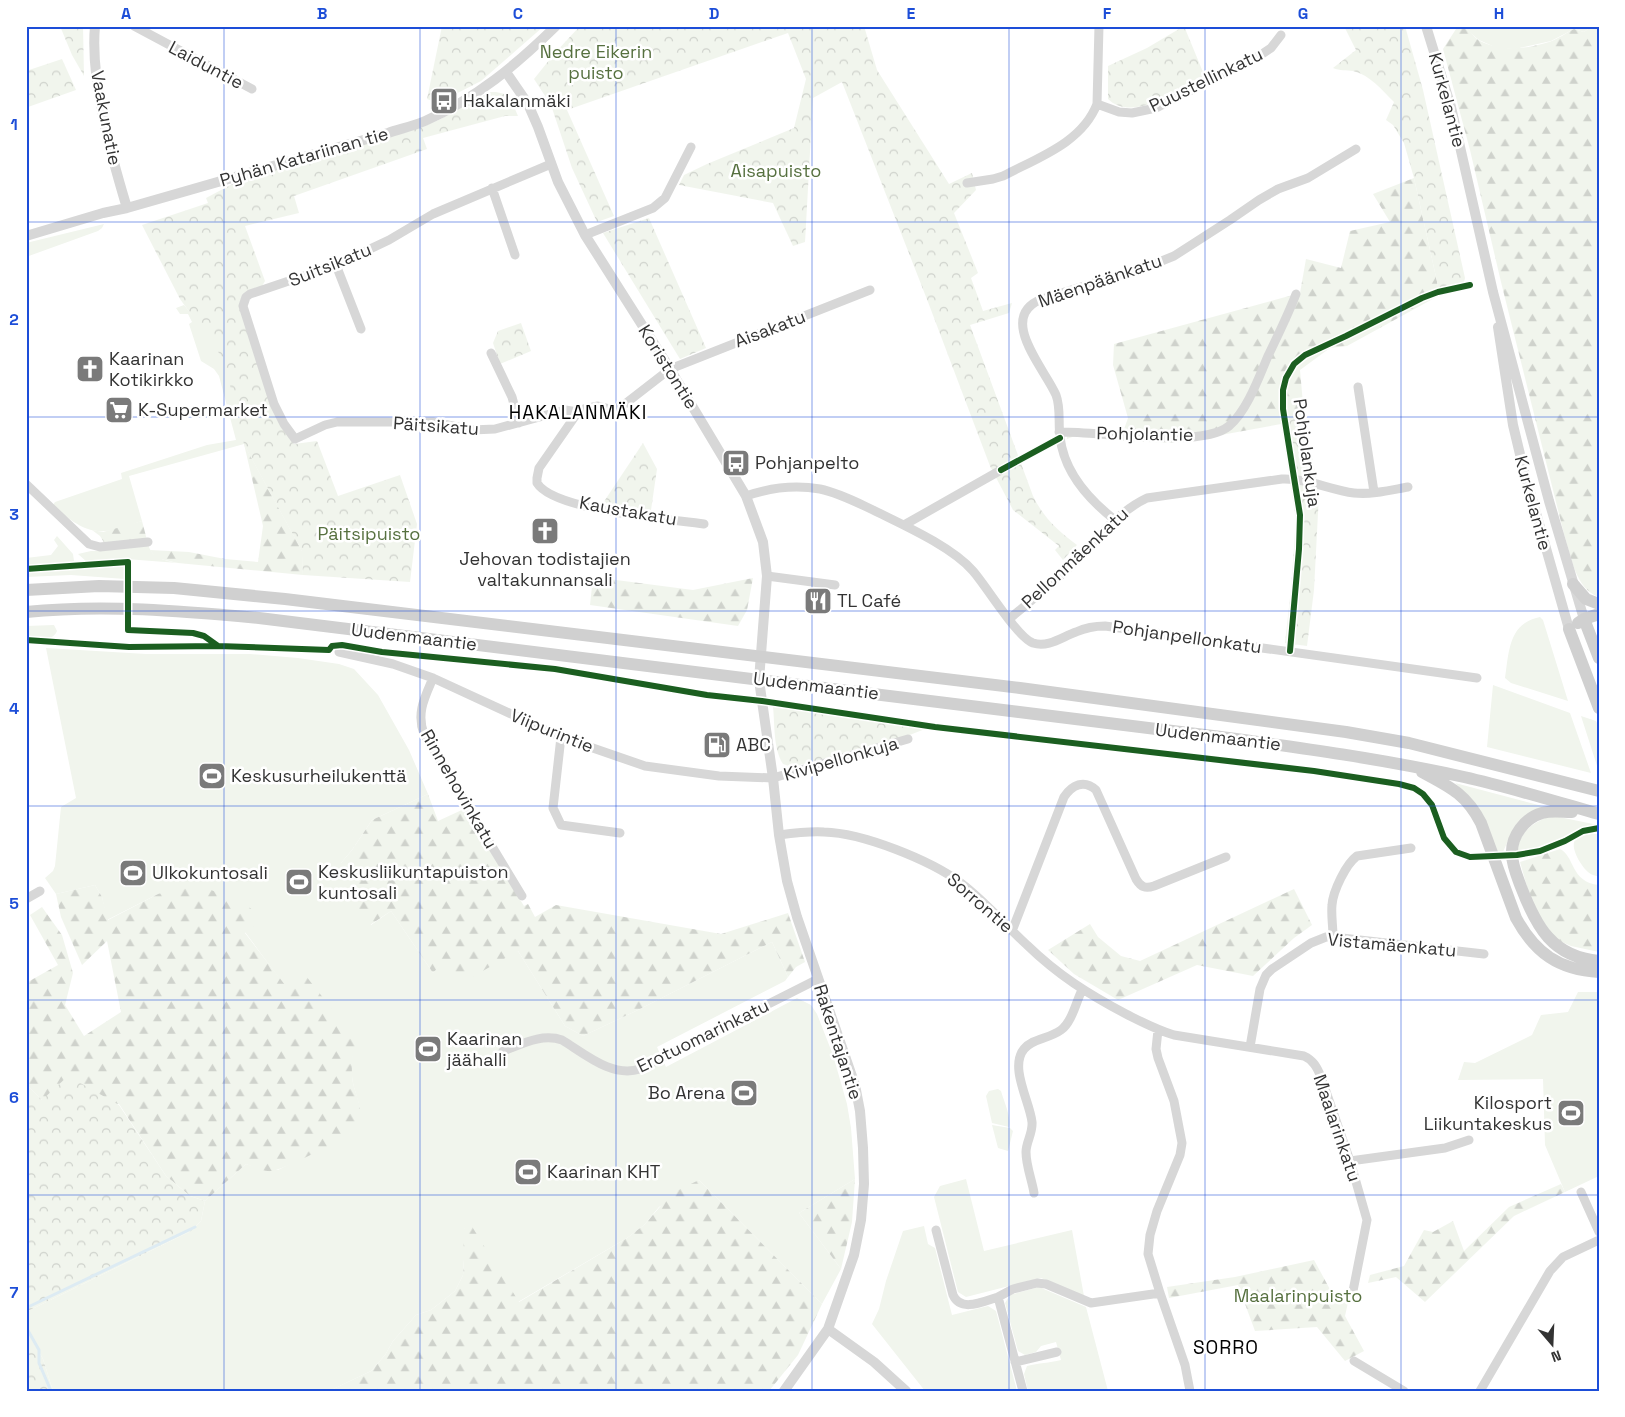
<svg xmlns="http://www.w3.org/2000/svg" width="1625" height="1417" viewBox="0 0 1625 1417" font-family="'Space Grotesk',sans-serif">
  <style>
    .grass { fill: #f1f5ed }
    .forest { fill: url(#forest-firs) }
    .park { fill: url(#park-crowns) }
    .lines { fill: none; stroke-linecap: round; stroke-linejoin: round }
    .stream { stroke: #ddebf3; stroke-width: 3 }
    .minor { stroke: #d7d7d7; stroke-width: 9 }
    .tertiary { stroke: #d7d7d7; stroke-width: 10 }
    .secondary { stroke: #d0d0d0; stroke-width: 12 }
    .cycleway-casing { stroke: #fff; stroke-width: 9 }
    .cycleway { stroke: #1b5e20; stroke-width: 6 }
    .grid { fill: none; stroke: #1d4ed8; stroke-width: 1; stroke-opacity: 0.55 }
    .labels { text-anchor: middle; stroke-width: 5; stroke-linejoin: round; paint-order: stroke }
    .park-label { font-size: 18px; fill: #56703f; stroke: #fff }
    .street-label { font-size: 18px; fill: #333; stroke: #fff }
    .poi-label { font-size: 18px; fill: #333; stroke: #fff; text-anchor: start }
    .neighbourhood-label { font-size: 19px; letter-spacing: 1px; fill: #000; stroke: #fff }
    .neatline { fill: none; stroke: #1d4ed8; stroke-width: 2 }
    .grid-label { font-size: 16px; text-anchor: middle; font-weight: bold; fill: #1d4ed8 }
  </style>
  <defs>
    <pattern id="forest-firs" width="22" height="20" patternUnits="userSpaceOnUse" patternTransform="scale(1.25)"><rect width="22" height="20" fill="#f1f5ed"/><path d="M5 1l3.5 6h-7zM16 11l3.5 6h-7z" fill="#cfd2cc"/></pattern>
    <pattern id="park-crowns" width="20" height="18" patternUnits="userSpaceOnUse" patternTransform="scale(1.25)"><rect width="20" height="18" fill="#f1f5ed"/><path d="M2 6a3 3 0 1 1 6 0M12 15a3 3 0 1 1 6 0" fill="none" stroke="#cfd2cc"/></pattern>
  </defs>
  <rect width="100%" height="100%" fill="#fff"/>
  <path class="grass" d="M1462,26H1592L1584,32L1574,29L1551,41L1515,49L1497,48L1479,40Z
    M104,224L102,228L98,231L26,257V243Z
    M184,305L283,428L309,480L303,575L302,551L244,444L129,476L142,521C130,525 116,531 104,531C84,533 66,517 53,505L55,502L122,479L121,473L207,445L236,440L219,376L214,369L201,361L189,324L192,322L188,314H180L176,308Z
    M57,536L73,554L74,561L72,562L26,566V558L51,555L58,546L54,540Z
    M148,544C152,559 164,560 178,563L126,559L87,562L78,554L91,551H100Z
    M122,565L125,568V579L71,575L26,577V571L69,567Z
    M1540,617L1543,620L1568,701L1511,683L1505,678C1508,660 1508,634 1525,623C1529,620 1535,618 1540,617Z
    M54,625L57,631C52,643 37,638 26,637V626Z
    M46,648L146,654H250L298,658L339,664L354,669L378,695L409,750L428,794L372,820L352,850L341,863L371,925L391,911L433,973L442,962L518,951L565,1026L583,1036L638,1010L772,942L788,977L785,981L657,1047L666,1067L797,998L811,1005L817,1014L833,1055L847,1104L851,1128L855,1179L799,1213L841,1269L822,1304L699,1180L659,1207L644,1225L627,1238L518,1302L471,1226L464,1229V1259L463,1275L455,1291L431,1310L416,1315L393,1341L385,1355L371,1371L329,1391H53L43,1359L26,1328V1312L191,1231L201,1221L205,1201L246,1164L265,1170H278L350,1133C368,1118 357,1101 353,1083C351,1072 351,1058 354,1048L302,972L285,986L245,932L158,894L107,920L102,897L95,885L56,894L45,878L53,871L55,866L61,807L76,798Z
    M1493,685L1570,713L1591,773L1487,747Z
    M1581,716L1596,721L1599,727V772Z
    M1455,783L1546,807L1513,829L1503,852H1495L1470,797Z
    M1548,817H1559L1598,825C1583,827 1571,836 1557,842C1544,848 1530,850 1515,851C1523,832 1528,825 1548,817Z
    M1591,834H1599V877C1598,876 1592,875 1591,874C1583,870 1568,846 1576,839C1579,836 1587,835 1591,834Z
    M1578,992H1599V1176L1565,1192L1545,1145L1543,1079L1458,1080L1464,1062L1475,1063L1532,1035L1541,1015L1568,1012Z
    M998,1089L1001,1091C1004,1102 1011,1115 1009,1127L992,1123L986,1096L989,1091Z
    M992,1125L1010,1128L1013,1131L1008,1151L998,1148Z
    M966,1179L984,1251L1072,1230L1084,1296L1041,1278L966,1297L958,1292L934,1197L940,1186Z
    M924,1226L928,1244L935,1248L952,1315L988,1306L996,1311L1017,1391H925L872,1324L879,1309L886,1281L903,1231Z
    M1039,1287L1086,1307L1108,1391H1028L1024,1374L1027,1366C1039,1363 1049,1363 1061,1360L1056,1342L1041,1346L1036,1352L1025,1355L1018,1351L1005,1303L1010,1295Z"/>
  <path class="forest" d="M1458,26C1467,26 1473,37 1480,41C1502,52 1527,49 1549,42C1558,39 1566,33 1574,29L1584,32L1592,26H1599V597C1575,589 1571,555 1564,534L1501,282L1470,150L1443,49Z
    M1414,178L1440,295L1347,346L1330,348L1300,370L1304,415L1281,424L1221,435L1200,440L1173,443L1123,441L1075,436L1067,439V428L1123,432L1128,418L1113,365L1114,344L1300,293L1306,259L1341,268L1350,231L1390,222L1373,194Z
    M244,444L302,551L303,575L178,563L156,558L150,550L189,552L225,559L258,562L263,526Z
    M142,521L147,540L105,544L100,536L92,530L103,532Z
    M593,577L693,590L753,578L747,610L738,626L590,605Z
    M428,794L438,821L464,809L524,906L528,904L535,917L556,905L721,934L788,913L805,962L796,967L788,977L772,942L638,1010L583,1036L565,1026L518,951L458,985L442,963L433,973L391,911L370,925L341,885V863L352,850L372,820Z
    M1560,849C1575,856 1570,882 1599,885V952L1571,946L1555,939L1532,904L1520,862Z
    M196,884L246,904L262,919L245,933L285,985L302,971L358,1042C351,1053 351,1070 353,1083C356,1096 364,1110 359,1124C357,1129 352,1132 348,1135C338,1142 282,1170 272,1171C263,1172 254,1167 246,1164L205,1201L190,1196L166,1176L119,1104L42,1100L26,1084V983L58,965L30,915L42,907L62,935L73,973L65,1005L84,1036L121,1012L107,941L82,965L61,917L56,894L95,885L102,897L108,920L158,894Z
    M1294,889L1312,925L1294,938L1253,976L1197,965L1118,1000L1074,974L1048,950L1090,924L1098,937L1121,956L1140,961Z
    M855,1179L852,1222L841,1269L799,1213Z
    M699,1180L822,1304L798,1355L769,1391H329L371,1371L385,1355L393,1341L416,1315L431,1310L455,1291L463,1275L464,1259L463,1229L471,1225L519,1302L627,1238L644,1225L672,1193Z
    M1561,1184L1565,1192L1514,1216L1425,1302L1396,1277L1368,1283L1370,1275L1404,1266L1424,1230L1433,1232L1453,1221L1464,1251L1509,1207Z
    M1314,1260L1332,1293L1349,1298L1345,1316L1364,1351L1345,1361L1317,1327L1255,1331L1238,1285L1169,1298L1167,1287L1235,1277Z"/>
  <path class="park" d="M60,26H83L84,76L72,55Z
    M442,26H544L481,81L438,103L427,99Z
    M580,26H864L877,70L949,184L972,173L976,190L954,213L978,273L971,278L983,311L1012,303L1009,313L970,325L1033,496C1043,517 1058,531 1077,545L1063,560L1055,550L1059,546L1013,510L990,466L928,302L842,82L813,98L805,242L793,246L773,203L679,185L684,175L707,164L794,128L806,79L788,33L567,110L614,216L597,222L572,168L551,105L534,79L554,54Z
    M1184,26L1205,77C1181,90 1132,123 1108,99V66L1147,48Z
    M1344,26H1405L1423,90L1465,278L1462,291L1440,295L1414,178L1404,143L1393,125L1386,120L1394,102C1382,90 1370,75 1353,71C1346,70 1340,71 1333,68L1356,50Z
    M62,59L76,90L28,107L26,102V71Z
    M490,92H496L509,95L518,116H505L423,138L427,149L294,196L299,213L245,226L265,281L261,288L243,296L277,419L294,444L317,441L338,496L400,475L417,524L410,582L303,575L302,551L244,444L224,360L180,299L142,225L208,203L206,198L238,181L422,127L441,119Z
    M649,218L706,348L680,359L603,233Z
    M521,323L531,351L500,364L493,343L498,331Z
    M1304,415L1319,494L1314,590L1307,646L1285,643L1291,589L1296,519L1281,424Z
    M643,443L657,469L651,510L603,503Z
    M773,707L862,719L925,729L902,738L792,767L783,764C773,748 775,725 773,707Z
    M68,1076L119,1105L166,1176L190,1196L205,1201L201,1221L191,1231L26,1312V1084L42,1100Z
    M26,1328L43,1359L53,1391H26Z"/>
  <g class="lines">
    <path class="stream" d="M26,1308L195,1227
      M26,1327L39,1350V1363L51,1391"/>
    <path class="minor" d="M134,26L252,89
      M1097,104L1119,112L1132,113L1156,108L1262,54L1271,48L1281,35
      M551,164L433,214L389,240L336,265L250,294L246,297L243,306L274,404L284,424L295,439L325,425L337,422H433L472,430L495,429L565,410L578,412
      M967,183L993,179L1003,176C1037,158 1082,143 1097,104L1099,26
      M492,188L515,255
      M585,235L653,208L665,198L691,147
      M336,265L361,329
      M491,353L512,397L519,423
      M1358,387L1374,492
      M1059,432C1097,431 1202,449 1229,426C1247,411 1259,377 1268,356C1278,335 1288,315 1296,294
      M26,484L89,544L100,547L148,542
      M746,496C769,488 796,485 820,489C839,493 856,502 873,510C903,525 951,546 973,571C987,587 1017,637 1033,643C1048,648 1062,637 1076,632C1085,628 1095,626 1105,626L1477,678
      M1115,520C1088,499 1064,472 1060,437C1058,423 1061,408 1056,395C1045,369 996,317 1042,299L1149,266L1174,256L1230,220L1259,200L1278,189L1308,178L1356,149
      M704,524C671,519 554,511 537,483V478L539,468L578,412L584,409L598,406L610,409L621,407L670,369L870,290
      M904,525L1001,470
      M767,576L835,585
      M1009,619C1031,601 1053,583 1073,564C1096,540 1117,512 1147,498L1282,479C1307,478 1330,490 1354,493C1372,495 1391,490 1408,487
      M339,652L393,664L433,678L561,737L645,766L719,776L773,778L908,739
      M433,678C425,697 416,713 424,734L522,896
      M561,737L553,808L561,825L620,833
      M779,835C794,833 809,831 824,832C863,833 930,860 961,883C985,901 1005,925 1027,945C1058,975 1088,994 1126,1014C1142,1022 1157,1030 1174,1035L1304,1056C1313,1060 1317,1067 1321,1077L1350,1161L1367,1220L1353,1291
      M26,899L40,891
      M1012,931L1064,797C1072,785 1084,779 1096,790L1136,879C1141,887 1145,889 1154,886L1226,857
      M1333,937C1333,926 1331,915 1332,905C1333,891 1346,864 1357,856L1411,848
      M1158,1030L1156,1049L1158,1058L1174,1101L1182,1143L1180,1155L1157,1211L1150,1235L1148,1254L1160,1293L1185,1365L1190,1391
      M1250,1047L1260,989L1266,975L1272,969L1311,943L1326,937H1333L1484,954
      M503,1051C522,1044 542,1033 562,1040C585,1054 612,1078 640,1069L818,979
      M1350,1161L1445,1148L1469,1140
      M1581,1192L1599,1232
      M1034,1193C1032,1180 1026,1166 1026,1152C1026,1142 1033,1133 1032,1122C1030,1102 1009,1067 1024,1049C1033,1038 1049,1039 1061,1030C1072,1022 1076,1002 1082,990
      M936,1230L953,1295C961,1313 984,1301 998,1297L1023,1391
      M998,1297L1013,1289L1037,1283L1046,1284L1091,1303L1160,1293
      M1354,1361L1404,1391
      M1015,1362L1057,1352
      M1480,1391L1550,1271L1563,1257L1599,1240"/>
    <path class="tertiary" d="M95,26C90,81 111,155 127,208
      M1426,26L1451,107L1493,292L1549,501L1584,619
      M506,72L528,104L538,127L558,182L585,235L670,369L746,496L763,542L767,576L759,680L773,778L779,835L787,881L797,917L855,1085L860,1111L863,1148L864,1184L861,1220L854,1255L828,1329L784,1391
      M26,236L103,213L127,208L388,133C400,129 413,126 425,121C477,98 516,65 556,26
      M1498,327L1513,425L1524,471L1569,629
      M828,1329L874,1362L906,1391"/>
    <path class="secondary" d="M1573,584L1586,599L1599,604
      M26,590L99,586L174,588L285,599L1020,688L1346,732L1409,743L1599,791
      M26,612C104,604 182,611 259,618L1221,737C1302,748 1383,759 1464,777C1509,787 1554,801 1599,814
      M1584,619L1599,658
      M1578,623L1584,619L1599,614
      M1569,629L1599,708
      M1422,772C1450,787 1466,794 1481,823L1516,918C1535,953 1559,970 1599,972
      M1572,812C1562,812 1552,810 1542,813C1525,818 1511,836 1512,854C1512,865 1517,876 1521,887C1536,926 1552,957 1599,961"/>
    <defs>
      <path id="cycleway" d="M1001,470L1060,438
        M26,569L128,562V630L193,633L204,636L218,646
        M26,640L129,647L218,646L329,650L332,646L342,645L382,652L555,669L707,695L762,701L935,727L1314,771L1399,784L1414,788L1423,794L1432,805L1444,838L1456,852L1470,857L1517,855L1540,851L1565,841L1583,831L1599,828
        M1290,651L1299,549L1300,515L1283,409V390L1286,378L1294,364L1305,355L1346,336L1422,298L1438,292L1470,285"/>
    </defs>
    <use href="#cycleway" class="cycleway-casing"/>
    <use href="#cycleway" class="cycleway"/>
  </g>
  <path class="grid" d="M224,26V1391M420,26V1391M616,26V1391M812,26V1391M1009,26V1391M1205,26V1391M1401,26V1391M26,222H1599M26,417H1599M26,611H1599M26,806H1599M26,1000H1599M26,1195H1599"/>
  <defs>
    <symbol id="bus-square" viewBox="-11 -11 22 22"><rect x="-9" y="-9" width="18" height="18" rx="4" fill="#7a7a7a" stroke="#fff"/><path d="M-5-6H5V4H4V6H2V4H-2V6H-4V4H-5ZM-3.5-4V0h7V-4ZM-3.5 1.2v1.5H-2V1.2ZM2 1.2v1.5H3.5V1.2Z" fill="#fff"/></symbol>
    <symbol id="church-square" viewBox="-11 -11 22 22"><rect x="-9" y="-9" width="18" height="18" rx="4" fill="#7a7a7a" stroke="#fff"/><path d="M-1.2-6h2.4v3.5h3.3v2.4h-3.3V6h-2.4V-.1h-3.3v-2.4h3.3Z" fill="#fff"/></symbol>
    <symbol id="supermarket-square" viewBox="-11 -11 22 22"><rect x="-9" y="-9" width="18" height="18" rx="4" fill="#7a7a7a" stroke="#fff"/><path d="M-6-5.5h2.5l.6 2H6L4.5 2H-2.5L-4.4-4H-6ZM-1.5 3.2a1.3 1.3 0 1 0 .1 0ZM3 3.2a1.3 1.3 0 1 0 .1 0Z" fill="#fff"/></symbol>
    <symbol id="restaurant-square" viewBox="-11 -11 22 22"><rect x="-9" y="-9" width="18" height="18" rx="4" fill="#7a7a7a" stroke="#fff"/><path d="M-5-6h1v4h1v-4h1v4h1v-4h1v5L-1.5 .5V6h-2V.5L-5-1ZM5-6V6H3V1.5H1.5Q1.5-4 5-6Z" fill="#fff"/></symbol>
    <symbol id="fuel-square" viewBox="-11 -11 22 22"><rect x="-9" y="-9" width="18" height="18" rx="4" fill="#7a7a7a" stroke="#fff"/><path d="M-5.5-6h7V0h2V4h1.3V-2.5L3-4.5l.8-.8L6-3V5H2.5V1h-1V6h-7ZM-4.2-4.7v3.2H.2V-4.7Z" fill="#fff"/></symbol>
    <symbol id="stadium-square" viewBox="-11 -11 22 22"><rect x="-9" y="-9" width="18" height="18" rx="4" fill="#7a7a7a" stroke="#fff"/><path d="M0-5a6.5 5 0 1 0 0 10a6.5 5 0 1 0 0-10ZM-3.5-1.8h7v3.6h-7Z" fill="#fff"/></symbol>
  </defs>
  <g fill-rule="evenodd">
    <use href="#bus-square" x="428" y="85" width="32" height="32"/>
    <use href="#church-square" x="74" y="353" width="32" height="32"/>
    <use href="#supermarket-square" x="103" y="394" width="32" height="32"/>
    <use href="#bus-square" x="720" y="447" width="32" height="32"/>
    <use href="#church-square" x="529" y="515" width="32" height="32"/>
    <use href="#restaurant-square" x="802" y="585" width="32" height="32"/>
    <use href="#fuel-square" x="701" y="729" width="32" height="32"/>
    <use href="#stadium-square" x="196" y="760" width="32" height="32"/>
    <use href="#stadium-square" x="117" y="857" width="32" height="32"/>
    <use href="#stadium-square" x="283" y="866" width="32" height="32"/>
    <use href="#stadium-square" x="412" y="1033" width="32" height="32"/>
    <use href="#stadium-square" x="728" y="1077" width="32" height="32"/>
    <use href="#stadium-square" x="1555" y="1097" width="32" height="32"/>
    <use href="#stadium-square" x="512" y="1156" width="32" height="32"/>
  </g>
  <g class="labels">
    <g class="park-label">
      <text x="596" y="58">Nedre Eikerin<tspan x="596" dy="21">puisto</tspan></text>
      <text x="776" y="177">Aisapuisto</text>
      <text x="369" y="540">Päitsipuisto</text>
      <text x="1298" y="1302">Maalarinpuisto</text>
    </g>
    <g class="street-label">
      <text transform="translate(206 65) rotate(28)" y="6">Laiduntie</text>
      <text transform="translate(1206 80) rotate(-26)" y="6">Puustellinkatu</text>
      <text transform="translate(1447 100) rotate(75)" y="6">Kurkelantie</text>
      <text transform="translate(106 118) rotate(79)" y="6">Vaakunatie</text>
      <text transform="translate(304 157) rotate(-16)" y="6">Pyhän Katariinan tie</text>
      <text transform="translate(330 265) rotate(-22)" y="6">Suitsikatu</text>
      <text transform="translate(1100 281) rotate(-19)" y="6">Mäenpäänkatu</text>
      <text transform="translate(770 329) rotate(-21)" y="6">Aisakatu</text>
      <text transform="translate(668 367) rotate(58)" y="6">Koristontie</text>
      <text transform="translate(436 426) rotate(4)" y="6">Päitsikatu</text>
      <text transform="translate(1145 434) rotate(1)" y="6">Pohjolantie</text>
      <text transform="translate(1307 453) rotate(82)" y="6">Pohjolankuja</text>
      <text transform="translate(1533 503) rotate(75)" y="6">Kurkelantie</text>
      <text transform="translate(628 511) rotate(10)" y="6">Kaustakatu</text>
      <text transform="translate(1075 558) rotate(-43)" y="6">Pellonmäenkatu</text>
      <text transform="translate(414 637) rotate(7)" y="6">Uudenmaantie</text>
      <text transform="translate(1187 637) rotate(8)" y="6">Pohjanpellonkatu</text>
      <text transform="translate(816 686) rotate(7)" y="6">Uudenmaantie</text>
      <text transform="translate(552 731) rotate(22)" y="6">Viipurintie</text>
      <text transform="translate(1218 737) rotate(7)" y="6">Uudenmaantie</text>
      <text transform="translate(841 759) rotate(-16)" y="6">Kivipellonkuja</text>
      <text transform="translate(459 789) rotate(60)" y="6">Rinnehovinkatu</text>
      <text transform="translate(980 903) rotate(41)" y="6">Sorrontie</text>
      <text transform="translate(1392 945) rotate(5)" y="6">Vistamäenkatu</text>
      <text transform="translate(703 1036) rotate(-26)" y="6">Erotuomarinkatu</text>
      <text transform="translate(838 1042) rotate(72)" y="6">Rakentajantie</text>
      <text transform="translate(1337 1128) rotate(71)" y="6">Maalarinkatu</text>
    </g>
    <g class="poi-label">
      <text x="463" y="107">Hakalanmäki</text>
      <text x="109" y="365">Kaarinan<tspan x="109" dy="21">Kotikirkko</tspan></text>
      <text x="138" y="416">K-Supermarket</text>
      <text x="755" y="469">Pohjanpelto</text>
      <text x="545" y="565" text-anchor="middle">Jehovan todistajien<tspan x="545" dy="21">valtakunnansali</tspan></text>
      <text x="837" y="607">TL Café</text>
      <text x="736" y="751">ABC</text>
      <text x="231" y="782">Keskusurheilukenttä</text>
      <text x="318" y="878">Keskusliikuntapuiston<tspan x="318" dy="21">kuntosali</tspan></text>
      <text x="152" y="879">Ulkokuntosali</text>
      <text x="447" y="1045">Kaarinan<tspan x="447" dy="21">jäähalli</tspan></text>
      <text x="725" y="1099" text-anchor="end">Bo Arena</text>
      <text x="1552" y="1109" text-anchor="end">Kilosport<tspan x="1552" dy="21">Liikuntakeskus</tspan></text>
      <text x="547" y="1178">Kaarinan KHT</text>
    </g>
    <g class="neighbourhood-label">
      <text x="578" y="419">HAKALANMÄKI</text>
      <text x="1226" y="1354">SORRO</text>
    </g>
  </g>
  <rect width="1625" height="1417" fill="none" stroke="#ffffff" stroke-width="55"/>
  <g transform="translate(1552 1344) rotate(161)" stroke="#ffffff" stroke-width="4" paint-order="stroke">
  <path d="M0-4L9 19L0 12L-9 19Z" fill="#333333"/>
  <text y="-8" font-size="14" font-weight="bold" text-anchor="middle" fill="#333333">N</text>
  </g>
  <rect x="28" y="28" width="1570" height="1362" class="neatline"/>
  <g class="grid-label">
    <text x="126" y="19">A</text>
    <text x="322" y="19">B</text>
    <text x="518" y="19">C</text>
    <text x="714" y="19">D</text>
    <text x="911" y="19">E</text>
    <text x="1107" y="19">F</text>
    <text x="1303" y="19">G</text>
    <text x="1499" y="19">H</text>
    <text x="14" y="130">1</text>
    <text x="14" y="325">2</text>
    <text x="14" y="520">3</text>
    <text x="14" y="714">4</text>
    <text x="14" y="909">5</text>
    <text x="14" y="1103">6</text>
    <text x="14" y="1298">7</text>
  </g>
</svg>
